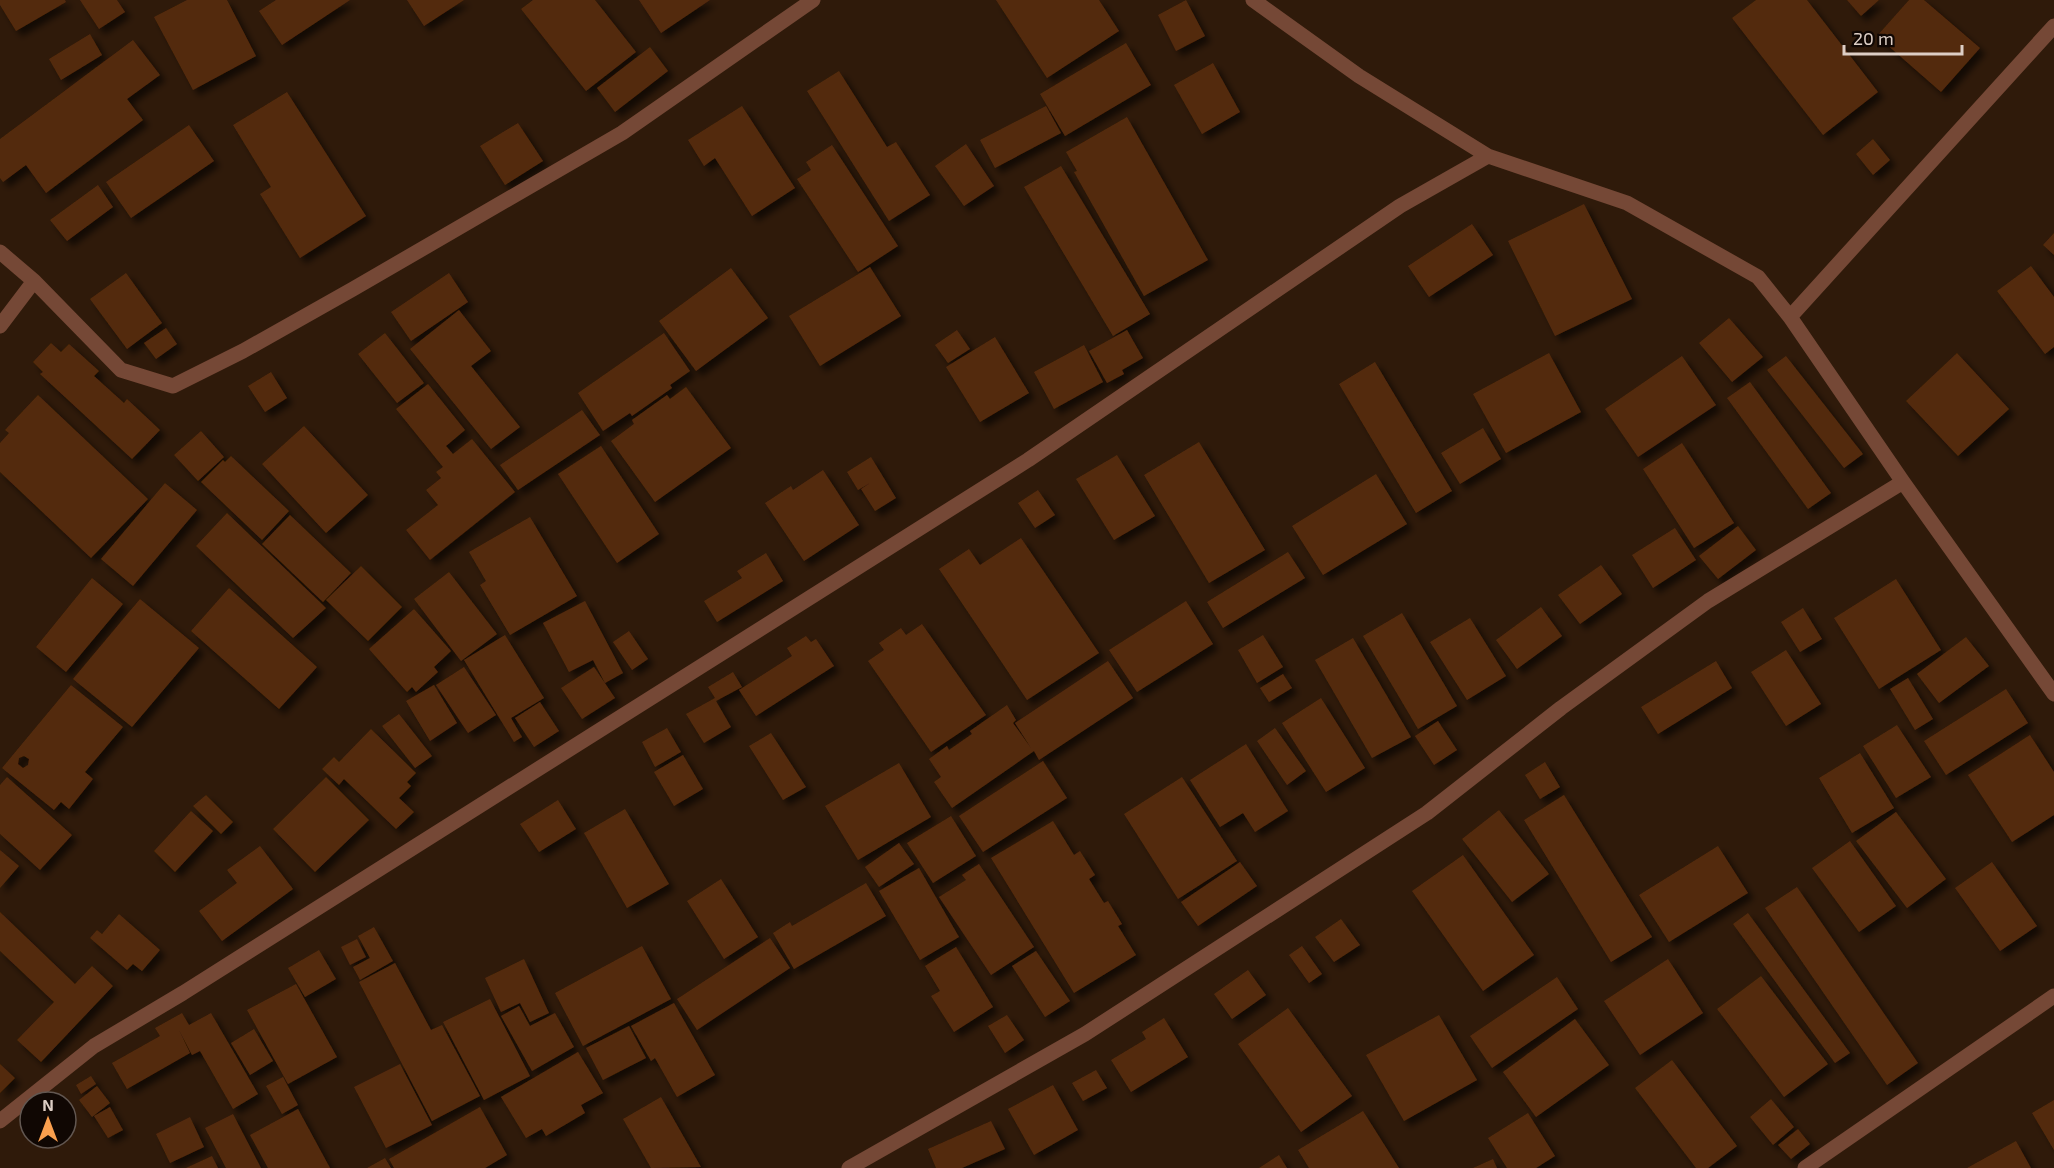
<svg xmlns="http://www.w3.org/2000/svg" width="2054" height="1168" viewBox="0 0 2054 1168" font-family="'Exo 2',sans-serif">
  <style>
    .building { fill: #532a0b; fill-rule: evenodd; filter: url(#shadow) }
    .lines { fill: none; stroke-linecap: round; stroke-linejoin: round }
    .street { stroke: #754836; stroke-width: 15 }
  </style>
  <defs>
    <filter id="shadow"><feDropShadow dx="5.5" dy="5.5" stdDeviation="3" flood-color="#0009"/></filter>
  </defs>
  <rect width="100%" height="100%" fill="#2f1a0a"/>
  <path class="building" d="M0,0H65L66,2L16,31L0,5Z
    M80,0H117L125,12L99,29Z
    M187,0H227L256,56L193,90L154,17Z
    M276,0H350L282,45L259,11Z
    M407,0H464L424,26Z
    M533,0H595L636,52L586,91L521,9Z
    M639,0H710L661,33Z
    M996,0H1099L1119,31L1047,78Z
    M1186,0L1205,36L1176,51L1158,15Z
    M1756,0H1807L1878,92L1823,135L1732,18Z
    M1847,0H1879L1861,16Z
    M1909,0H1924L1980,48L1941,92L1877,36Z
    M90,34L102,55L61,80L49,59Z
    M133,40L160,75L127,99L143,120L46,193L26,165L3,182L0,178V139Z
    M1126,43L1151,85L1065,136L1040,94Z
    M650,47L668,71L615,112L597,88Z
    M1213,63L1240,112L1202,134L1174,85Z
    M839,71L887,147L896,142L930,195L889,221L807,91Z
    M287,92L366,216L300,258L260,194L271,187L233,125Z
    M742,106L795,188L752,216L715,158L704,166L688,140Z
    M1046,106L1061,133L995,168L980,140Z
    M1127,117L1208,260L1144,296L1074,172L1077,171L1066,152Z
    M518,123L543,161L505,185L480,146Z
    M189,125L214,161L131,218L106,182Z
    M1873,139L1890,160L1873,175L1856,154Z
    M966,144L994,186L964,206L935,166Z
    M832,145L898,246L858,272L797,179L811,170L806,162Z
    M1061,166L1150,314L1113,336L1024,187Z
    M98,185L113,207L67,241L50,220Z
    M1584,204L1632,299L1555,336L1508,241Z
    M1472,224L1493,255L1429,297L1408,266Z
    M2054,233V255L2043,245Z
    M2031,266L2054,297V347L2045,354L1997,291Z
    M870,267L901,316L820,366L789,316Z
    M731,268L768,318L696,371L659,321Z
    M126,273L162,323L127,349L90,299Z
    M449,273L468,302L411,341L391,312Z
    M459,310L491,351L471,366L520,427L491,449L410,349Z
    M1729,318L1763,357L1732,382L1699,343Z
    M166,328L177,344L156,359L144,343Z
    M957,330L970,349L948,363L935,345Z
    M1127,330L1143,358L1122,370L1124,374L1107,383L1089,351Z
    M385,333L424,383L397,403L358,354Z
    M664,333L690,371L670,385L672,388L632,416L630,413L603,431L578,393Z
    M995,337L1029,393L980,422L946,367Z
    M51,343L61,352L69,344L99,371L94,376L124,403L127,399L160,430L132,459L40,374L43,372L33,362Z
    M1084,345L1103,382L1054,409L1034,372Z
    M1549,353L1581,412L1506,453L1473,394Z
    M1957,353L2009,409L1958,456L1906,401Z
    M1682,356L1716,405L1638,457L1605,409Z
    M1786,356L1863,454L1844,468L1767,370Z
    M1375,362L1452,491L1416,513L1339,384Z
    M271,372L287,398L265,412L248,386Z
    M1750,382L1831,493L1808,509L1727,398Z
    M428,384L465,430L446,446L453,454L472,439L515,492L430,560L406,530L438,505L426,490L441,478L436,472L443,467L396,409Z
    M686,387L731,448L655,502L611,441L634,424L632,420L667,395L670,399Z
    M38,395L148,499L91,558L0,472V443L9,433L5,430Z
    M582,410L600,435L518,490L500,465Z
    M304,426L368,495L326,533L262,464Z
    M1483,428L1501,459L1460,484L1441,453Z
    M201,431L224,457L198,481L174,455Z
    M1199,442L1265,550L1209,583L1144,475Z
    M1682,443L1734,523L1694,548L1643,469Z
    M601,446L659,534L617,563L558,474Z
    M1117,455L1155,516L1114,540L1076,479Z
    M231,456L289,511L262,540L201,482L223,460L225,462Z
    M871,457L896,498L875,511L861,489L870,483L858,490L847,472Z
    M823,470L859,525L804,561L765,503L791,486L793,490Z
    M1376,474L1407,524L1323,575L1292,526Z
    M165,483L197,510L133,586L101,559Z
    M1038,490L1055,515L1035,528L1018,503Z
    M227,513L326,608L293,638L196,546Z
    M290,515L351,573L323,602L262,544Z
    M530,517L577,596L510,635L480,585L486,581L469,552Z
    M1738,526L1756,550L1718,579L1699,556Z
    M1675,528L1696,560L1653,588L1632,555Z
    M1021,538L1099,653L1027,700L939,569L969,549L980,565Z
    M1288,552L1305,578L1223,628L1207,602Z
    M766,553L783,581L717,622L704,601L742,578L737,571Z
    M1601,565L1622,594L1580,624L1558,595Z
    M361,566L402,607L368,641L326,600Z
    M449,572L497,634L461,661L414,599Z
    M92,578L123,604L66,672L36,647Z
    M1896,579L1941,650L1879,689L1834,618Z
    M229,588L317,667L279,709L191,631Z
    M140,599L199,648L132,727L73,679Z
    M585,601L623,673L605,683L593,660L569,672L543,623Z
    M1186,601L1213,644L1137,692L1109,650Z
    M1541,607L1562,636L1517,669L1496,640Z
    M1803,608L1822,639L1800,652L1781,622Z
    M414,609L451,651L434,667L438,672L416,692L412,687L407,692L369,649Z
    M1402,613L1457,706L1418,729L1363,636Z
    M1470,618L1506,676L1467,700L1430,642Z
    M922,624L986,715L931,752L868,661L884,650L879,643L901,628L906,635Z
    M629,631L648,659L632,670L613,642Z
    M505,635L544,698L511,718L522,737L514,742L464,660Z
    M1263,635L1283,667L1257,683L1238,650Z
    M806,636L811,642L816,639L834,666L756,716L739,690L792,656L787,648Z
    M1966,637L1989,666L1939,703L1917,674Z
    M1353,638L1411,737L1372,758L1315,660Z
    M1786,650L1821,704L1786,726L1751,672Z
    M1108,661L1133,698L1039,760L1034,751L952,808L934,782L941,777L929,759L947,746L949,750L972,734L970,731L1007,705L1016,720L1013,723L1031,748L1015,723Z
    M1716,661L1732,688L1658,734L1641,707Z
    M464,667L496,715L468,733L436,685Z
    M594,667L615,698L582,719L561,688Z
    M733,672L742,687L716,701L731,727L704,743L686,714L715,698L708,687Z
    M1283,674L1292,688L1269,702L1260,688Z
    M1908,678L1933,719L1915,730L1890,689Z
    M71,685L123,727L85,772L93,779L69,809L61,802L54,810L2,768ZM24,756L29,759L28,765L23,768L18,764L19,758Z
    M434,685L457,723L430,741L406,701Z
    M2006,689L2028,723L1946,775L1924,741Z
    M1321,698L1365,768L1326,792L1282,723Z
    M540,702L559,731L534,747L515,718Z
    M399,714L432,756L415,768L382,726Z
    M1438,721L1457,750L1434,765L1415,736Z
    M1897,725L1931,777L1896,798L1863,746Z
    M667,728L681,752L655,767L642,742Z
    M1275,728L1306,771L1287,785L1257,741Z
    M371,729L416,773L407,782L411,786L399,798L414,812L396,829L344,779L339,785L322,769L334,757L339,762Z
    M771,733L806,787L783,800L749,746Z
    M2030,735L2054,772V815L2012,842L1968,775Z
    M1246,744L1288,811L1255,832L1243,813L1220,827L1190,780Z
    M1860,753L1894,808L1852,833L1819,778Z
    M683,755L703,789L674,806L654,772Z
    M1043,761L1067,798L983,852L959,816Z
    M1545,762L1560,787L1540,799L1525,775Z
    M899,763L931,817L858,860L825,806Z
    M7,777L72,835L40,870L0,834V785Z
    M326,777L369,820L315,872L273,829Z
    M1182,777L1237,861L1178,899L1124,814Z
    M206,795L233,822L221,834L193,806Z
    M1564,795L1652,937L1611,962L1524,820Z
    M558,800L576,829L539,852L520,824Z
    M625,809L669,884L627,908L584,833Z
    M1499,810L1549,874L1512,902L1462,839Z
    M191,811L213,831L175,872L154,851Z
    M1896,812L1946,879L1907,908L1856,841Z
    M951,816L976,856L933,883L907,843Z
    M1053,821L1074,855L1080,851L1095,875L1089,879L1104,903L1108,901L1122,924L1118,926L1136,955L1074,993L991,858Z
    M1850,841L1896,906L1859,932L1812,868Z
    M899,843L914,864L879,887L865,867Z
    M260,846L293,889L222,941L199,911L237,883L227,870Z
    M1718,846L1748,893L1669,942L1639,895Z
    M0,850L19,866L0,888Z
    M1463,855L1534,955L1483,991L1412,891Z
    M1240,862L1257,886L1198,926L1181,902Z
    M1992,862L2037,926L2000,951L1955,888Z
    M979,864L1034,947L991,975L939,897L966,880L962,875Z
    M919,868L959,937L920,960L879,891Z
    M721,879L758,937L724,959L687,901Z
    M866,883L886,916L794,969L773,933L790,922L792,926Z
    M1797,887L1918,1063L1887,1085L1765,908Z
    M0,912L75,984L92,966L113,986L41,1062L17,1040L54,1002L0,951Z
    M1748,913L1850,1053L1835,1063L1733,924Z
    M119,914L160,950L142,971L133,964L127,970L90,938L97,930L102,934Z
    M1341,919L1360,945L1334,962L1315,937Z
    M374,927L393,961L360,980L353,967L370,958L358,936Z
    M770,938L790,968L697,1030L677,999Z
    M357,939L366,957L350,965L341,947Z
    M642,946L671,999L583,1046L555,993Z
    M1302,946L1322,974L1309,983L1289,955Z
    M956,947L993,1007L954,1032L931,996L940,991L925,966Z
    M319,950L336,979L305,997L288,968Z
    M1036,951L1070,1001L1045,1017L1012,966Z
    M524,959L549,1013L530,1022L520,1003L501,1012L485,978Z
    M1668,959L1703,1013L1640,1055L1604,1001Z
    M395,963L431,1030L442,1025L480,1096L432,1121L359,982Z
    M1248,970L1266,995L1232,1019L1214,994Z
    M1761,976L1828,1064L1784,1097L1717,1009Z
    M1557,977L1578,1009L1492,1068L1470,1036Z
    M296,984L337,1057L288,1084L247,1010Z
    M490,999L530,1076L484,1100L443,1022Z
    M674,1003L715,1075L677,1097L655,1058L651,1061L631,1026Z
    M519,1006L530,1026L555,1013L574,1047L532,1071L501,1016Z
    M1288,1008L1352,1096L1301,1132L1238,1044Z
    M182,1013L189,1025L211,1013L258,1094L233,1109L200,1051L192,1055L179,1030L190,1053L127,1089L112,1063L160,1036L155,1028Z
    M1007,1015L1024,1040L1005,1053L988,1026Z
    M1439,1015L1477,1080L1404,1121L1366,1055Z
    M1164,1018L1188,1057L1131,1092L1111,1060L1146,1039L1142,1032Z
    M1575,1019L1609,1065L1536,1117L1503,1072Z
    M629,1026L646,1058L603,1080L586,1048Z
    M254,1029L273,1061L250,1075L231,1043Z
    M578,1052L603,1093L581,1105L585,1113L546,1136L542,1129L526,1138L501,1097Z
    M1672,1060L1737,1146L1708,1168H1696L1635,1088Z
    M0,1064L15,1078L0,1093Z
    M400,1064L432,1125L386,1148L354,1087Z
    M1096,1070L1107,1088L1083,1101L1072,1083Z
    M91,1076L96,1084L81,1094L76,1085Z
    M283,1077L298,1105L282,1114L266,1086Z
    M1053,1085L1078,1130L1034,1155L1008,1109Z
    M97,1086L110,1103L92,1117L79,1100Z
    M661,1097L701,1167L651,1168L623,1119Z
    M1771,1099L1794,1127L1773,1145L1750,1117Z
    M2054,1100V1150L2032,1113Z
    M110,1107L123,1130L108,1138L94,1116Z
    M480,1107L507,1155L485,1168H394L389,1159Z
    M298,1109L330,1168H268L250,1135Z
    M1363,1111L1399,1168H1309L1298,1150Z
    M1528,1113L1555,1156L1536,1168H1507L1488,1138Z
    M233,1114L261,1168H226L205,1128Z
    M190,1117L204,1147L170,1163L156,1134Z
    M991,1121L1005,1149L962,1168H936L928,1149Z
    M1798,1129L1810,1144L1791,1159L1778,1145Z
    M2016,1141L2031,1168H1967Z
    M1279,1155L1287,1168H1259Z
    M212,1156L218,1168H186Z
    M385,1158L391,1168H367Z
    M1493,1159L1497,1168H1473Z"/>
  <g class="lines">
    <path class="street" d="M1253,0L1359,76L1488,156L1627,203L1758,277L1790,317L1903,482L2054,694
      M0,252L34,281L121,370L173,386L243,351L353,289L622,133L813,0
      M1790,317L2054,26
      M0,326L34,281
      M0,1121L94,1046L183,993L1028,460L1400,206L1488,156
      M849,1168L1085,1034L1427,813L1561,708L1708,601L1903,482
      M1805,1168L2054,996"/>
  </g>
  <g transform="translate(48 1120)"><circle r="28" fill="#100703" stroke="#625751" stroke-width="1.5"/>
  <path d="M0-4.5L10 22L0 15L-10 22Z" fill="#fa9f4e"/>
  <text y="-9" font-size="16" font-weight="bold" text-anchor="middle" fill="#ddcec5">N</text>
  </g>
  <path d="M1844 45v9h118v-9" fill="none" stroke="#ddcec5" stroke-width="3"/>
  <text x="1853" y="45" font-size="18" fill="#ddcec5" stroke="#100703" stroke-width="4.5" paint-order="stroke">20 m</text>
</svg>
